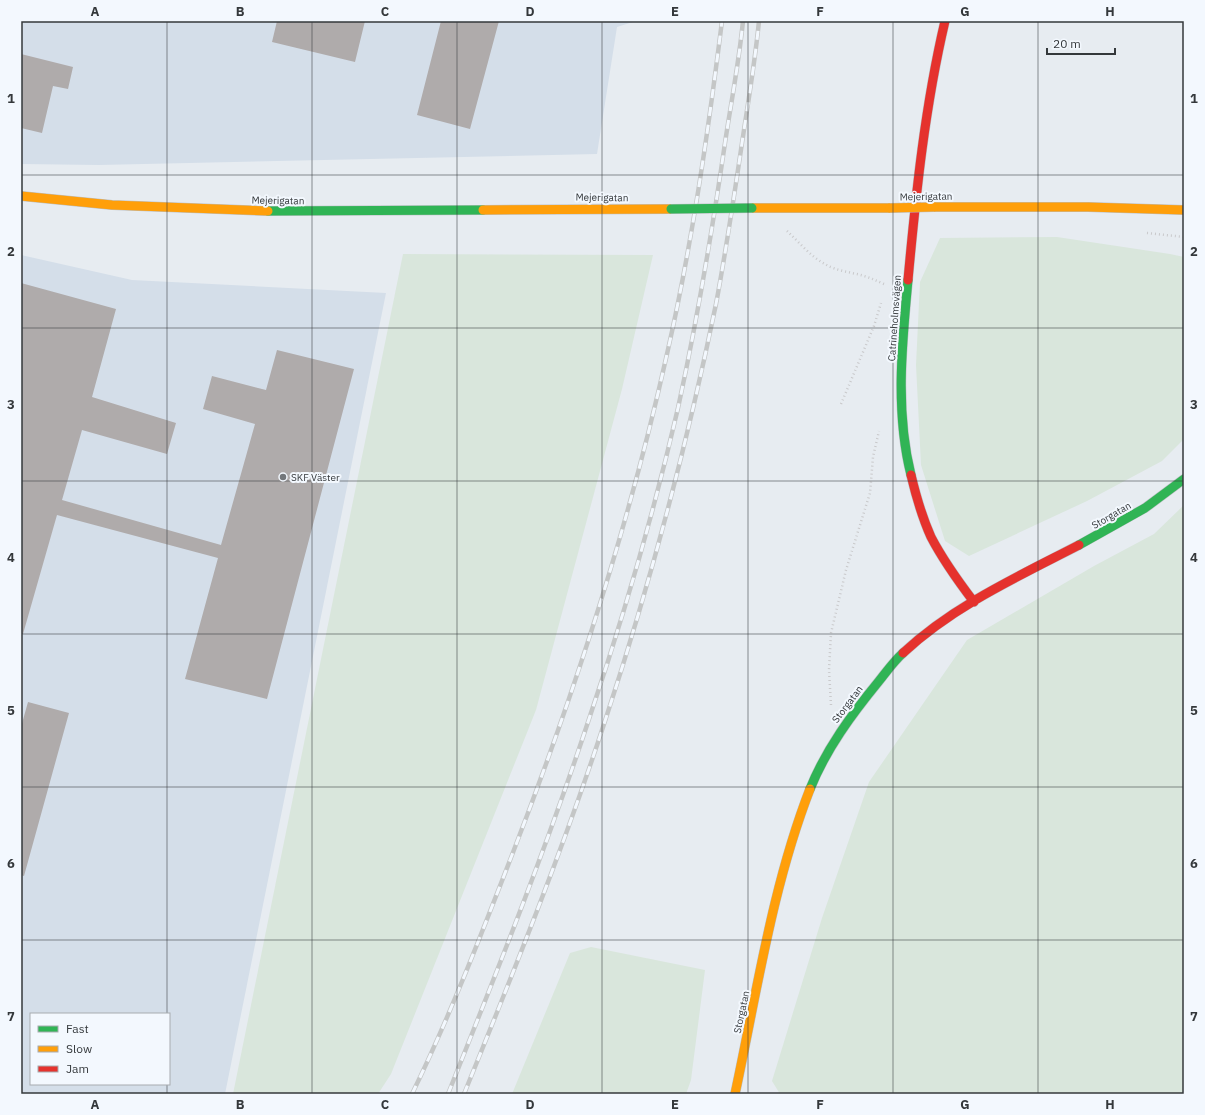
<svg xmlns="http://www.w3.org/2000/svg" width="1205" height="1115" viewBox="0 0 1205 1115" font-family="'IBM Plex Sans',sans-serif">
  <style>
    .built { fill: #d4dee9; fill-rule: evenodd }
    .green { fill: #d9e6dc }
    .building { fill: #afabab }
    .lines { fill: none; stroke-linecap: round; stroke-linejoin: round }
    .fast-casing { stroke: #babec2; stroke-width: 10 }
    .slow-casing { stroke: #babec2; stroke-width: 10 }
    .jam-casing { stroke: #babec2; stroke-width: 10 }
    .path { stroke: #c9c9cb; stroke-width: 2.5; stroke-dasharray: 1 3; stroke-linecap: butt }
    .fast { stroke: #30b455; stroke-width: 9 }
    .slow { stroke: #ff9f0a; stroke-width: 9 }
    .jam { stroke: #e5322d; stroke-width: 9 }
    .rail-casing { stroke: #c4c6c6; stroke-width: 4.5 }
    .rail { stroke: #f3f8fe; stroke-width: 3; stroke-dasharray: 9; stroke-linecap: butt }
    .fast-bridge-casing { stroke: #babec2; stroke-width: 10; stroke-linecap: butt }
    .slow-bridge-casing { stroke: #babec2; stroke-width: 10; stroke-linecap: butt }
    .fast-bridge { stroke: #30b455; stroke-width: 9 }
    .slow-bridge { stroke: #ff9f0a; stroke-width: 9 }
    .grid { fill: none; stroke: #34383b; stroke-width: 1; stroke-opacity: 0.55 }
    .poi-dot { fill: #73777b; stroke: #f3f8fe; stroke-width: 1.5 }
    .labels { text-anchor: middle; stroke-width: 4; stroke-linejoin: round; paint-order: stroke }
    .street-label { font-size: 10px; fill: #34383b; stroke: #f3f8fe }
    .poi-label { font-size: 10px; fill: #34383b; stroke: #f3f8fe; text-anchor: start }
    .neatline { fill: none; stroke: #34383b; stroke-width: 1.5 }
    .grid-label { font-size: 13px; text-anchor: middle; font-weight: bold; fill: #34383b }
  </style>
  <rect width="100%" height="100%" fill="#e7ecf1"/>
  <path class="built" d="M21,21H636L617,27L597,154L99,165L21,164Z
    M21,255L132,280L386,293L225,1094H21ZM31,1014H169V1084H31Z"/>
  <path class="green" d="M1057,237L1170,254L1184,257V439L1162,461L1087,501L969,556L945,541L921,465L916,365L920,282L940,238Z
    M403,254L653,255L622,389L536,710L391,1074L378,1094H233Z
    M1184,505V1094H780L772,1081L822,918L869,782L967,640L1094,566L1154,534Z
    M591,947L705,970L691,1080L686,1094H512L570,953Z"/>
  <path class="building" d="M277,21H365L355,62L272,42Z
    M441,21H499L470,129L417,115Z
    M21,54L73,67L68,89L53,86L42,133L21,128Z
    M21,283L116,309L92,397L176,423L167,454L82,430L62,500L221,545L255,424L203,409L212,376L266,390L277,350L354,369L267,699L185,679L218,558L57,515L23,634H21Z
    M28,702L69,713L24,876L21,875V727Z"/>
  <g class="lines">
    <defs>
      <path id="fast" d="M268,211L483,210
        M908,280C902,344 895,411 911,475
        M1079,545L1145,508L1184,479
        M810,789C826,749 852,714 879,681C887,671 894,661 903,653"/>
      <path id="slow" d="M21,196L112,205L268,211
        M934,207H1088L1184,210
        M752,208H890
        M483,210L671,209
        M735,1094C757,992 772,887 810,789"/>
      <path id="jam" d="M908,280C916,193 925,106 945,21
        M911,475C916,496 922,517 931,537C943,560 958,581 974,602
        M903,653C953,606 1019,576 1079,545"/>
    </defs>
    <use href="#fast" class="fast-casing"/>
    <use href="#slow" class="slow-casing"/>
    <use href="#jam" class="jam-casing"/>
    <path class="path" d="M787,231C799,242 811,257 825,264C836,271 851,272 864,276C871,278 877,281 884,284
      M1147,233L1184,237
      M841,404L874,326L881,303
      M831,705L829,670L831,633L846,570L870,493L873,457L879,431"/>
    <use href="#fast" class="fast"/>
    <use href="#slow" class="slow"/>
    <use href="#jam" class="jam"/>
    <defs>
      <path id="rail" d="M412,1094C450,1016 481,935 512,855C575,692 629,525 667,354C692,244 708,133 722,21
        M448,1094C498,969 548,844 590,716C624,615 654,512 678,408C697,321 712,232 725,143C731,103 739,62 743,21
        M464,1094C514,971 564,847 605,721C650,584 687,445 716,304C726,251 734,197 742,143C748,103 755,62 759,21"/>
    </defs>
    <use href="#rail" class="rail-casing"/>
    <use href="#rail" class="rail"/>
    <defs>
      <path id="fast-bridge" d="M671,209L752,208"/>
      <path id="slow-bridge" d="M890,208L934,207"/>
    </defs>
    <use href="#fast-bridge" class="fast-bridge-casing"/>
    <use href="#slow-bridge" class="slow-bridge-casing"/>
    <use href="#fast-bridge" class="fast-bridge"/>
    <use href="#slow-bridge" class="slow-bridge"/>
  </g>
  <path class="grid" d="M167,21V1014M312,21V1094M457,21V1094M602,21V1094M748,21V1094M893,21V1094M1038,21V1094M21,175H1184M21,328H1184M21,481H1184M21,634H1184M21,787H1184M21,940H1184M167,1084V1094"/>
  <circle class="poi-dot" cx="283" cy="477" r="4"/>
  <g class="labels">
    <g class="street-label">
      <text transform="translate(926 196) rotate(-1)" y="4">Mejerigatan</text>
      <text transform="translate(602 197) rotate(1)" y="4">Mejerigatan</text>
      <text transform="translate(278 200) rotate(1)" y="4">Mejerigatan</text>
      <text transform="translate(894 318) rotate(-86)" y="4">Catrineholmsvägen</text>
      <text transform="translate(1111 515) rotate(-30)" y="4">Storgatan</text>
      <text transform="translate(847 704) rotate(-53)" y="4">Storgatan</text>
      <text transform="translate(741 1012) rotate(-78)" y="4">Storgatan</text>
    </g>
    <g class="poi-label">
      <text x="291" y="481">SKF Väster</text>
    </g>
  </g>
  <rect width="1205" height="1115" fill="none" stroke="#f3f8fe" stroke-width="44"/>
  <rect x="30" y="1013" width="140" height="72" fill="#f3f8fe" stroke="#a7abb0"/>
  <rect x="38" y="1026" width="20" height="6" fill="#30b455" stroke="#a7abb0"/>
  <text x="66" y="1033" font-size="12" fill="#34383b">Fast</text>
  <rect x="38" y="1046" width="20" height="6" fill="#ff9f0a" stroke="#a7abb0"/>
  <text x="66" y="1053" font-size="12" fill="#34383b">Slow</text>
  <rect x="38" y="1066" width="20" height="6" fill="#e5322d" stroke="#a7abb0"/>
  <text x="66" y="1073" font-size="12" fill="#34383b">Jam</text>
  <path d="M1047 48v6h68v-6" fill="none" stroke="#34383b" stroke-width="2"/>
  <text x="1053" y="48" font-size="12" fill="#34383b" stroke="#f3f8fe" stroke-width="3" paint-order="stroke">20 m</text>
  <rect x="22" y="22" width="1161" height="1071" class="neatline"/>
  <g class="grid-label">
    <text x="95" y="16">A</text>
    <text x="240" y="16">B</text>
    <text x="385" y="16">C</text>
    <text x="530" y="16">D</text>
    <text x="675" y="16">E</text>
    <text x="820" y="16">F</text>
    <text x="965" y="16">G</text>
    <text x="1110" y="16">H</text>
    <text x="11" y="103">1</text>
    <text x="1194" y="103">1</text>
    <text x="11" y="256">2</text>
    <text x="1194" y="256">2</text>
    <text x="11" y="409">3</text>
    <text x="1194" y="409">3</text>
    <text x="11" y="562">4</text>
    <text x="1194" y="562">4</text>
    <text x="11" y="715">5</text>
    <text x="1194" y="715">5</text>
    <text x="11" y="868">6</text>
    <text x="1194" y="868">6</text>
    <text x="11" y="1021">7</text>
    <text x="1194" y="1021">7</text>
    <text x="95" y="1109">A</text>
    <text x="240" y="1109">B</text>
    <text x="385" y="1109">C</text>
    <text x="530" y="1109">D</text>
    <text x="675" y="1109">E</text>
    <text x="820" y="1109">F</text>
    <text x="965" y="1109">G</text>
    <text x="1110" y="1109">H</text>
  </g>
</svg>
